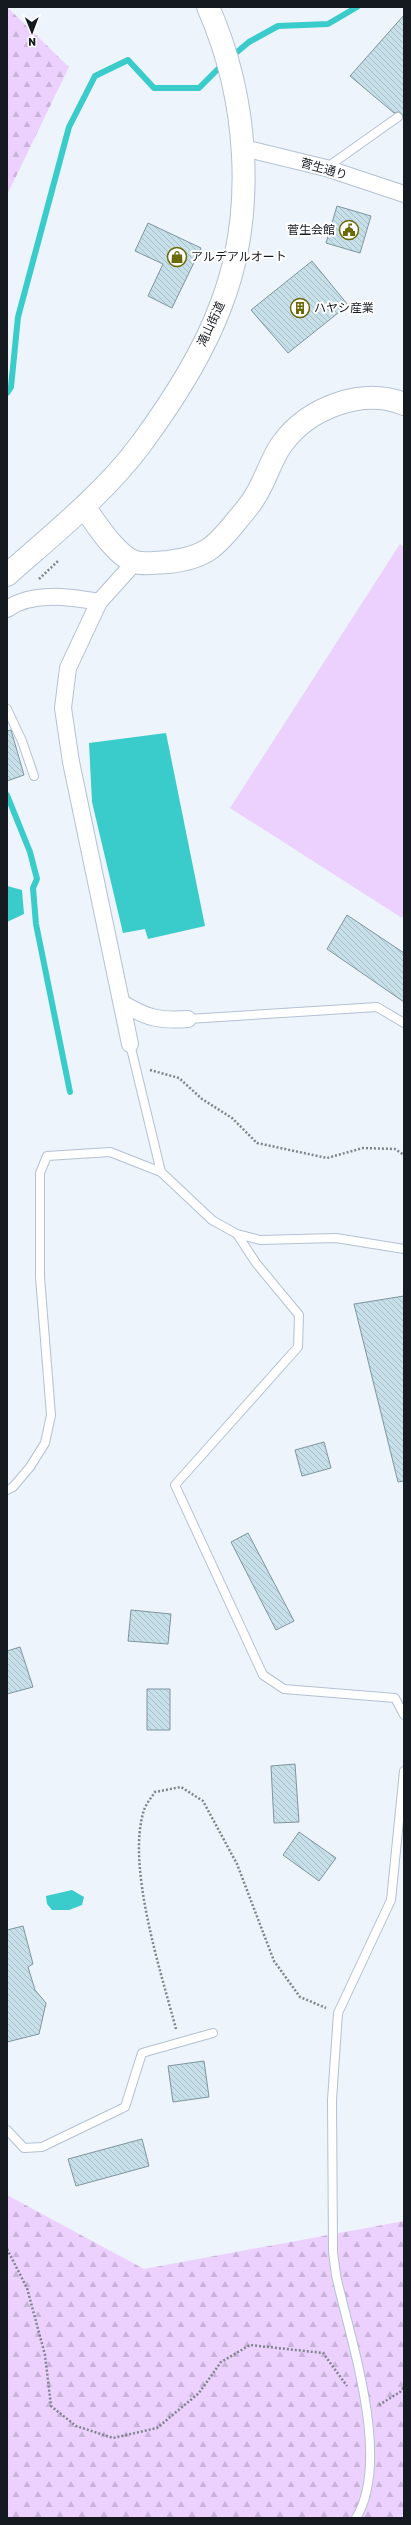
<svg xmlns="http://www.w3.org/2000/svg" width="411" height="2525" viewBox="0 0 411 2525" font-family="Rubik,'Noto Sans JP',sans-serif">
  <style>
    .forest { fill: url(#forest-firs) }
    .green { fill: #ecd1ff }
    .water { fill: #3acbcb }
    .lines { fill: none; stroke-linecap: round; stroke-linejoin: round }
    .stream { stroke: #3acbcb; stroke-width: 6 }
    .building { fill: url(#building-back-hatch); stroke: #7e959f }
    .lane-casing { stroke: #b3c1d3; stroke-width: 10 }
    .street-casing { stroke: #b3c1d3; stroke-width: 18 }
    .secondary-casing { stroke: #b3c1d3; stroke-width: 24 }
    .highway-casing { stroke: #b3c1d3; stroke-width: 24 }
    .path { stroke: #7f858b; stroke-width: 2.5; stroke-dasharray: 2 2; stroke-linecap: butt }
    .lane { stroke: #fff; stroke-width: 8 }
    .street { stroke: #fff; stroke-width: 16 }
    .secondary { stroke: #fff; stroke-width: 22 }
    .highway { stroke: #fff; stroke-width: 22 }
    .labels { text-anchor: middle; stroke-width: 4; stroke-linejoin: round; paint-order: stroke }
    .street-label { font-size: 12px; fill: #151a20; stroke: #fff }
    .poi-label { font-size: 12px; fill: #151a20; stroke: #fff; text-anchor: start }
  </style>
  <defs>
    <pattern id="forest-firs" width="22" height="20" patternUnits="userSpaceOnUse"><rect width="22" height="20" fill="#ecd1ff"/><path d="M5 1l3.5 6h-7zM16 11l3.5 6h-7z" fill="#cab3da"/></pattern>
    <pattern id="building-back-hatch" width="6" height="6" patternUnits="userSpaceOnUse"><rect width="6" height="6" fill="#c6dfe9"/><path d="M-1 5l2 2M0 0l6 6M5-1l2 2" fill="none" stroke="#a9bfc8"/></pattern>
  </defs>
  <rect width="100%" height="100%" fill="#edf4fb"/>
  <path class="forest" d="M7,7L69,67L7,195Z
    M7,2195L144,2269L404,2221V2518H7Z"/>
  <path class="green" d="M400,544L404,547V914L402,918L230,808Z"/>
  <path class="water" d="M166,733L205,926L148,939L145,929L123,933L92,802L89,743Z
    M7,886L22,890L24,914L7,922Z
    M72,1890L84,1897L82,1905L69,1910H52L47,1904L46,1896Z"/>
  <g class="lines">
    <path class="stream" d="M231,57L249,42L278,26L328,24L357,7
      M7,393L11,387L18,317L69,127L95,76L128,60L154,88H199L224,63
      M7,795L30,852L37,879L33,888L36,924L70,1092"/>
  </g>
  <path class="building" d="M404,15V122L402,114L398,112L394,113L350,76Z
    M337,206L371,216L360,253L326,243Z
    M148,223L201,248L172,308L148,296L163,264L135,251Z
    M312,261L348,305L288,353L251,310Z
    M11,730L24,775L7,781V731Z
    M347,915L404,953V1002L327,949Z
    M404,1296V1481L398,1482L354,1304Z
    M324,1442L331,1468L302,1476L295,1450Z
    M248,1533L294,1621L276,1630L231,1542Z
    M131,1610L171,1614L168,1644L128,1641Z
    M20,1647L33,1687L7,1694V1651Z
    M147,1689H170V1730H147Z
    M295,1764L299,1822L274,1823L271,1766Z
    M299,1832L336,1858L319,1881L283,1855Z
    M23,1926L33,1964L28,1967L35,1990L46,2003L39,2034L7,2042V1930Z
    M204,2061L209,2097L173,2102L168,2066Z
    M142,2139L149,2166L76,2186L68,2159Z"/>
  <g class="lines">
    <defs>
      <path id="lane" d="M326,168L398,117
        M7,709L22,741L34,776
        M188,1019L377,1007L404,1023
        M130,1044L161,1172
        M237,1234L256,1263L299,1315L298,1347L175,1485L263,1675L284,1689L395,1698L404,1715
        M7,1490L13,1487L30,1467L45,1443L51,1415L40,1277V1173L47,1156L110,1152L161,1172L212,1220L237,1234L260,1240L336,1238L404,1249
        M7,2130L24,2148L42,2147L125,2107L142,2053L213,2033
        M356,2518C392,2459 350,2340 336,2275L333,2252L332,2100L338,2013L391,1900L404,1771"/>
      <path id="street" d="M244,148L326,168L404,194
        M7,609C33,591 70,597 99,602
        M122,1003C147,1018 159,1021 188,1019
        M130,1044L71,762L63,708L68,668L99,602L135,562"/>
      <path id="secondary" d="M84,507C96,523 116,556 135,562C144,565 159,562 168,562C205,558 216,547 238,519C244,512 251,504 256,495C266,479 271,459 282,444C308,408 362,387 404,404"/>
      <path id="highway" d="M7,575C52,535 105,493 141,444C172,402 203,354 221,305C257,212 248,97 208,7"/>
    </defs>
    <use href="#lane" class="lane-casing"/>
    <use href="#street" class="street-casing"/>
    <use href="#secondary" class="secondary-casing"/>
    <use href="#highway" class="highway-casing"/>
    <path class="path" d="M39,579L58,561
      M150,1070L179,1078L202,1099L232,1118L257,1143L327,1158L363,1148L395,1149L404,1155
      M176,2029C161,1972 126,1866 144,1810C146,1804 151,1798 155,1792L181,1787L203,1801L237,1864L274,1961L300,1997L326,2008
      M7,2249L27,2288L45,2355L51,2406L76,2426L113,2438L157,2428L199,2393L221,2362L250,2345L323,2353L347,2386
      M379,2405L400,2392L404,2387"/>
    <use href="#lane" class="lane"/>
    <use href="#street" class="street"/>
    <use href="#secondary" class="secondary"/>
    <use href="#highway" class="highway"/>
  </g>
  <defs>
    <symbol id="civic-ring" viewBox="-11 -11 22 22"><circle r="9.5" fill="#fff" stroke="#6c6a07" stroke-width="1.5"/><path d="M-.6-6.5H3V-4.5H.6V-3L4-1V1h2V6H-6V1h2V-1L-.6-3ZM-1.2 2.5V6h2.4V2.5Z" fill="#6c6a07"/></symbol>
    <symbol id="shop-ring" viewBox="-11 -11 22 22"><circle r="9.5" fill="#fff" stroke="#6c6a07" stroke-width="1.5"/><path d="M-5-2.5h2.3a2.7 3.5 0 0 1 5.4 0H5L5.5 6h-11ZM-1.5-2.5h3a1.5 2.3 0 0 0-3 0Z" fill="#6c6a07"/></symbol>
    <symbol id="building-ring" viewBox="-11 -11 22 22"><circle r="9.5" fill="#fff" stroke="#6c6a07" stroke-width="1.5"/><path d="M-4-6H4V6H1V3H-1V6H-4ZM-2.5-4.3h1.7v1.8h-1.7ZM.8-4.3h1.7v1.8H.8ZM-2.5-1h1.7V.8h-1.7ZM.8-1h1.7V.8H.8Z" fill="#6c6a07"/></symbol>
  </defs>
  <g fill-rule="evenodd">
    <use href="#civic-ring" x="338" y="219" width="22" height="22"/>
    <use href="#shop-ring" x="166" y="246" width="22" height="22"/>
    <use href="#building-ring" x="289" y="297" width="22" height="22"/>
  </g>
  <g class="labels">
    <g class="street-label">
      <text transform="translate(324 169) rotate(16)" y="4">菅生通り</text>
      <text transform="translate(211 324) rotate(-65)" y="4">滝山街道</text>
    </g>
    <g class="poi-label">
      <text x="335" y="234" text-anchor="end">菅生会館</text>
      <text x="191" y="261">アルデアルオート</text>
      <text x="314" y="312">ハヤシ産業</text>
    </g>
  </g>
  <rect width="411" height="2525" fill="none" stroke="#151a20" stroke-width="16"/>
  <g transform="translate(32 32) rotate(179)" stroke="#ffffff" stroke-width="3" paint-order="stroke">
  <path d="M0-3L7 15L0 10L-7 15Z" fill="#151a20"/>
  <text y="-6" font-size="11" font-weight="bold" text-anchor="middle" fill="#151a20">N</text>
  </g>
</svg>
